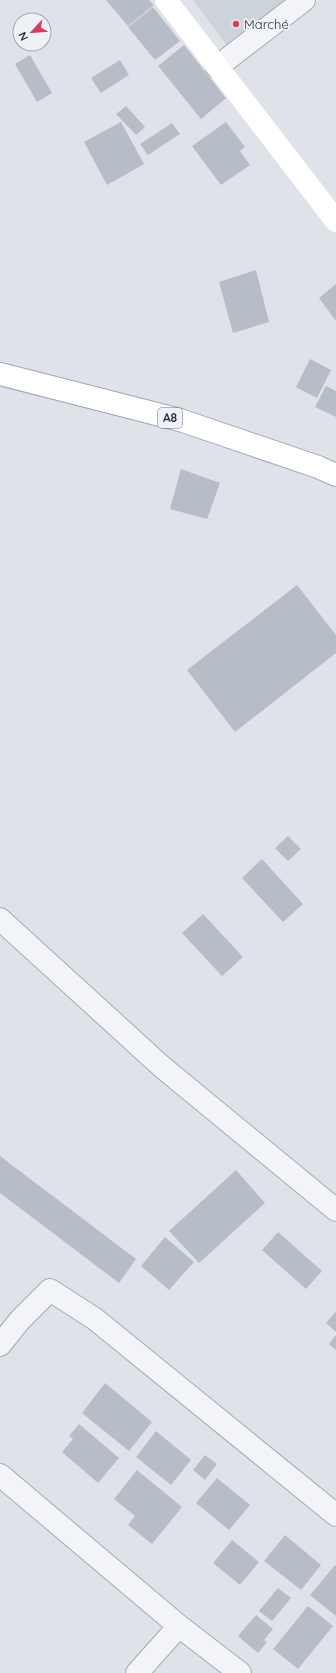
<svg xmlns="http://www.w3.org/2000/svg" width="336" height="1673" viewBox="0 0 336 1673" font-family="Quicksand,sans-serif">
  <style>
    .built { fill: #cdd3db }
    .building { fill: #b6bdc6 }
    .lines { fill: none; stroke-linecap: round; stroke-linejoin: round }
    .street-casing { stroke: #a4aab3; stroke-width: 24 }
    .primary-casing { stroke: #9da8b5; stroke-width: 24 }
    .street { stroke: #f2f4f7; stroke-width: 22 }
    .secondary { stroke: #fff; stroke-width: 22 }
    .primary { stroke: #fff; stroke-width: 22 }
    .poi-dot { fill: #d53d5d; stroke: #eef2f6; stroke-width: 1.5 }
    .labels { text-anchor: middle; stroke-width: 3.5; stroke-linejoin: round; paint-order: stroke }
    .shield { fill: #eef2f6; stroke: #636c77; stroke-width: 1 }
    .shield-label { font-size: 12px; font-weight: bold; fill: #273241 }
    .poi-label { font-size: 13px; fill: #273241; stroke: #eef2f6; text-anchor: start }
  </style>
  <rect width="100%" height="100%" fill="#dfe3e9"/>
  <path class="built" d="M193,0H291L229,48Z"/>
  <path class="building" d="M106,0H149L154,5L128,26Z
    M153,7L180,41L155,60L128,27Z
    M184,45L226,98L201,119L158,66Z
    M30,55L52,93L37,102L15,64Z
    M120,60L129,75L101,93L91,78Z
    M126,106L145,127L136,135L116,114Z
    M121,122L144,164L107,185L84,142Z
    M226,122L245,147L240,151L250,165L221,185L192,146Z
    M172,123L180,134L148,155L140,144Z
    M256,270L269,322L233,333L219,282Z
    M336,284V321L319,298Z
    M310,359L331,370L317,398L296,387Z
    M326,386L336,391V417L315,407Z
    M181,469L220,483L207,519L170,509Z
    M297,585L336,635V653L235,732L187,670Z
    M288,836L301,849L288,861L275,848Z
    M262,859L303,904L283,922L242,878Z
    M203,914L243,957L222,976L182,933Z
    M0,1156L136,1259L119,1283L0,1193Z
    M236,1170L265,1203L199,1263L169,1231Z
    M278,1232L322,1271L306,1289L262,1250Z
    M165,1237L194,1262L169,1290L141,1266Z
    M336,1311V1332L326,1323Z
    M336,1335V1350L329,1344Z
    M105,1383L152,1422L129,1451L82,1413Z
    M79,1424L119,1458L98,1483L62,1452L73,1439L69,1436Z
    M156,1431L191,1460L171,1485L136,1457Z
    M205,1455L217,1464L205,1480L193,1470Z
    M137,1470L182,1507L152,1544L128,1525L135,1516L114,1499Z
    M217,1478L250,1505L229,1530L196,1503Z
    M285,1535L321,1565L301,1590L264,1561Z
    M232,1540L259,1562L240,1585L213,1563Z
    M335,1565L336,1566V1616L310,1595Z
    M278,1588L291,1598L272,1621L259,1611Z
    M308,1606L333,1626L298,1669L273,1649Z
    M256,1615L273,1629L264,1640L267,1642L258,1653L238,1636Z"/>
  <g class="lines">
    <defs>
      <path id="street" d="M217,67L304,0
        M0,919L161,1066L336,1210
        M0,1345L20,1320L50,1290L95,1319L336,1515
        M0,1475L179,1626L240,1673
        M137,1673L179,1626"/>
      <path id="primary" d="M0,374L180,420L318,467L336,475"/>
    </defs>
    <use href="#street" class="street-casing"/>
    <use href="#primary" class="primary-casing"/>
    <use href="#street" class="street"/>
    <path class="secondary" d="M166,0L336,221"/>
    <use href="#primary" class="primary"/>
  </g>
  <circle class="poi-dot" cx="236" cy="24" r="4"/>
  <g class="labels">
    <rect class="shield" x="158" y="408" width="24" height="20" rx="3"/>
    <g class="shield-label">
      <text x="170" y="422">A8</text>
    </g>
    <g class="poi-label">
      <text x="244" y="29">Marché</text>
    </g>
  </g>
  <g transform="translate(32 32) rotate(244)"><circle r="19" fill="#eef2f6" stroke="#9ea5ae"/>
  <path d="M0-3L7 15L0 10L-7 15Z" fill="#d53d5d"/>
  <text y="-6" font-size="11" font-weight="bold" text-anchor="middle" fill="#273241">N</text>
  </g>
</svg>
